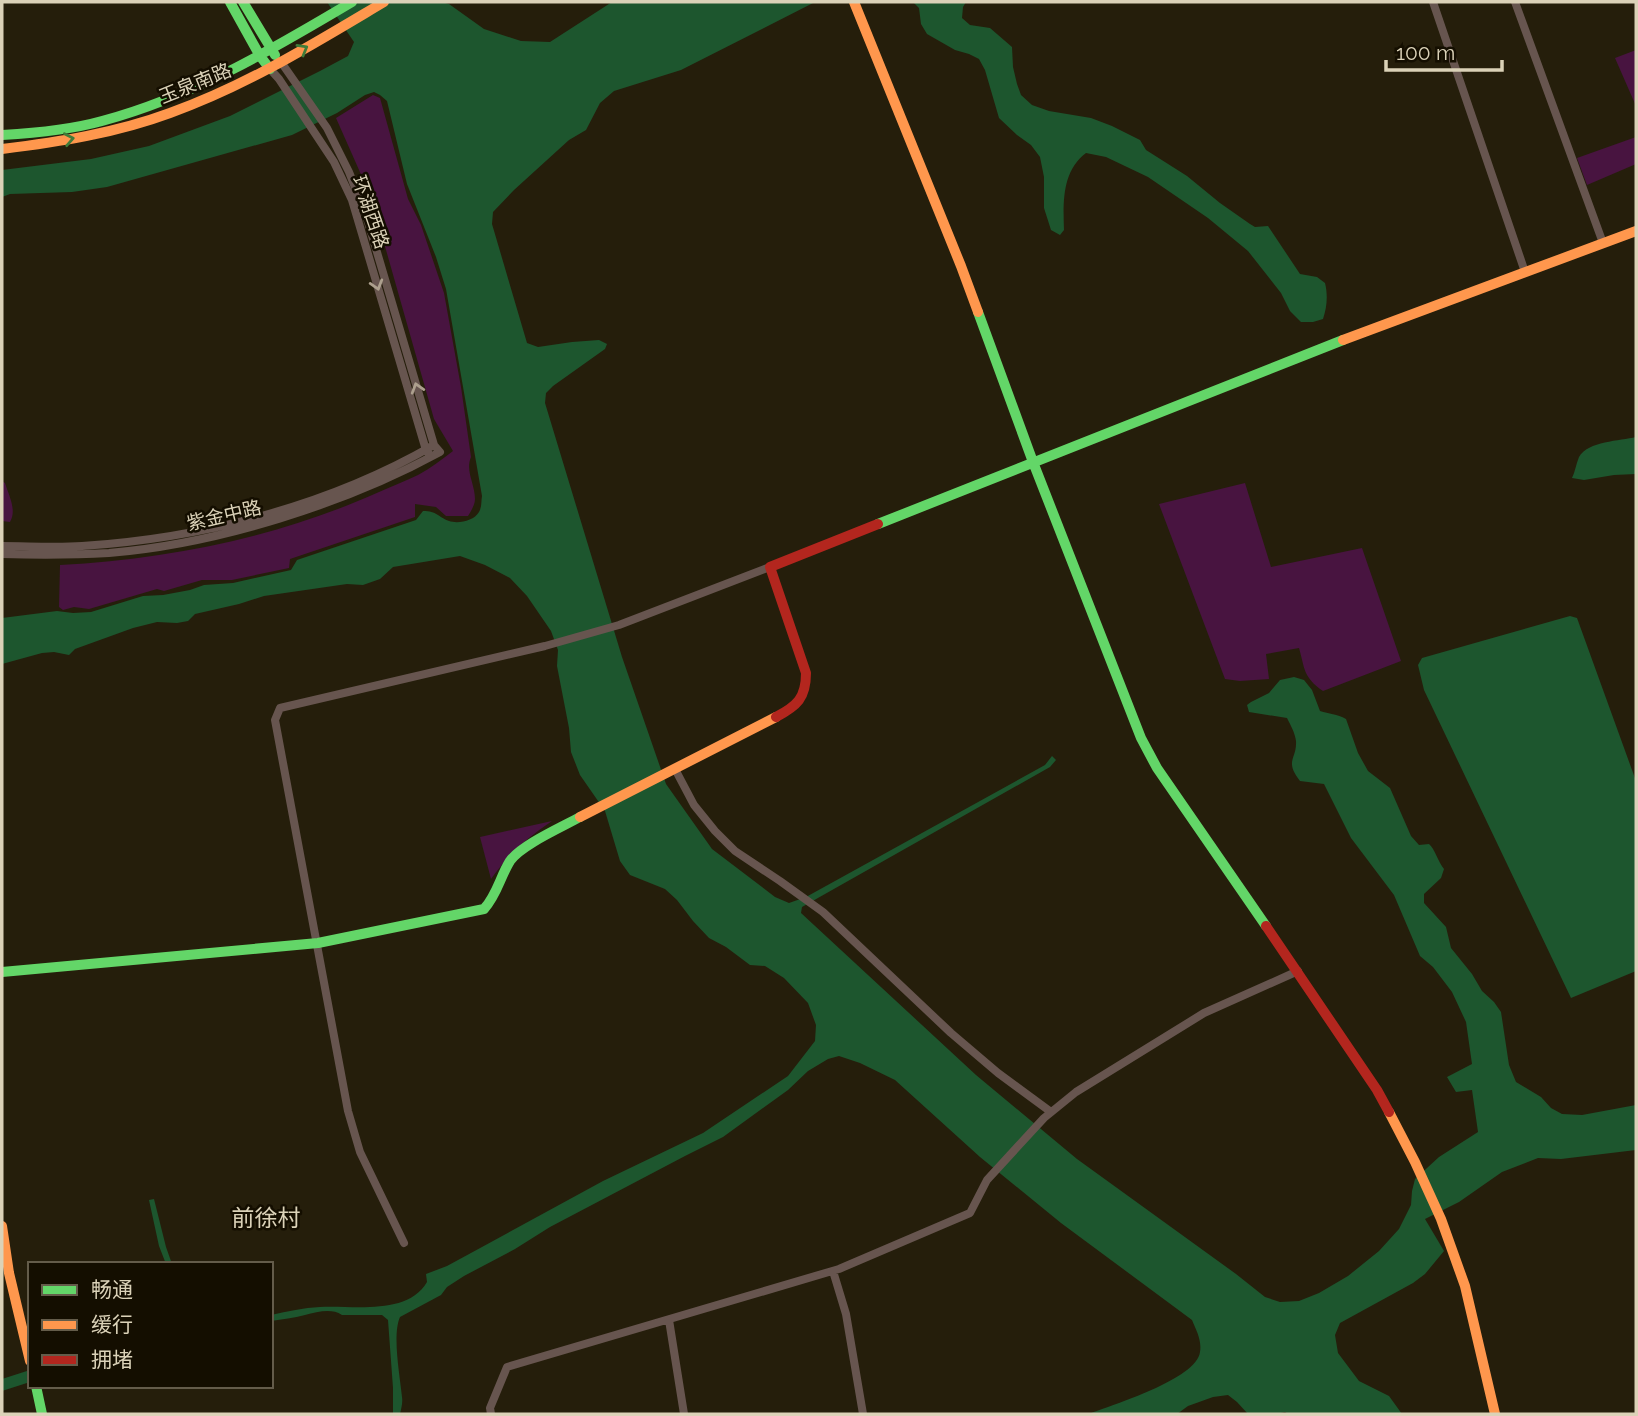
<svg xmlns="http://www.w3.org/2000/svg" width="1638" height="1416" viewBox="0 0 1638 1416" font-family="Raleway,'Noto Sans SC',sans-serif">
  <style>
    .green { fill: #481440 }
    .water { fill: #1d562e }
    .lines { fill: none; stroke-linecap: round; stroke-linejoin: round }
    .street { stroke: #67554f; stroke-width: 8 }
    .fast { stroke: #63d668; stroke-width: 10 }
    .slow { stroke: #ff974d; stroke-width: 10 }
    .jam { stroke: #b3261e; stroke-width: 10 }
    .oneway { stroke: #3f7c39 }
    .oneway2 { stroke: #ada08e }
    .labels { text-anchor: middle; stroke-width: 5; stroke-linejoin: round; paint-order: stroke }
    .street-label { font-size: 19px; fill: #dbd2b8; stroke: #140e00 }
    .quarter-label { font-size: 23px; fill: #dbd2b8; stroke: #140e00 }
  </style>
  <rect width="100%" height="100%" fill="#251e0b"/>
  <path class="green" d="M1636,50V106L1615,58Z
    M373,95L380,98L408,199L421,225L444,293L461,387L471,457C465,471 475,484 475,499C475,505 471,511 468,516H446L436,507L415,504V517L290,559L289,568L232,580H202L164,591L157,589L89,609L74,607L63,610L59,607L60,565C170,559 279,537 379,492C392,486 406,481 418,475C431,468 442,459 453,451L434,419L371,197L336,118Z
    M1636,137V164L1587,185L1577,158Z
    M2,481L5,483C9,496 17,510 10,522L2,521Z
    M1245,483L1271,567L1362,548L1401,661L1323,691C1303,677 1305,669 1299,648L1266,654L1269,679L1240,681L1225,679L1159,504Z
    M552,821C525,840 511,851 491,879L480,837Z"/>
  <path class="water" d="M327,2H442L449,4L484,29L521,41L550,42L612,2H815L681,70L614,91L600,103L586,130L569,140L514,190L493,212L492,224L527,343L538,347L572,342L599,340L607,344L605,349L553,386L546,393L545,403L622,657L666,784L712,849L775,897L789,903L806,897L1045,765L1052,756L1056,760L1050,767L802,907L801,913L976,1075L1077,1159L1236,1274L1265,1297L1280,1302L1299,1301L1319,1293L1348,1276L1379,1251L1399,1229L1411,1205L1412,1191L1415,1179L1439,1157L1478,1132L1472,1090L1456,1092L1447,1077L1472,1064L1466,1022L1452,992L1433,967L1420,956L1394,895L1351,838L1324,784L1300,781C1284,760 1297,760 1296,741C1295,733 1291,726 1287,718L1249,712L1247,705L1251,702L1269,693L1280,680L1294,677L1304,680L1312,690L1320,711C1329,714 1337,714 1346,719L1358,753L1368,771L1390,788L1411,836L1419,845L1429,844C1435,849 1438,862 1444,869L1441,878L1424,894V903L1446,927L1451,948L1472,974L1482,991L1494,1002L1501,1012L1509,1065L1516,1082L1541,1097L1551,1108L1562,1114L1582,1115L1636,1105V1150L1561,1159L1538,1158L1502,1172L1459,1202L1425,1219L1444,1251L1425,1274L1413,1283L1340,1323L1335,1335L1338,1353L1359,1381L1389,1396L1402,1414H1288L1285,1412L1277,1414H1248L1237,1402L1228,1395L1213,1397L1188,1406L1177,1414H1089C1112,1405 1197,1379 1200,1352C1202,1340 1196,1330 1192,1320L1061,1223L980,1157L895,1080L860,1063L839,1056L828,1059L808,1071L788,1090L723,1137L685,1156L550,1227L515,1249L464,1276L447,1287L441,1295L400,1317C392,1335 400,1376 402,1397C403,1403 401,1409 400,1414H393V1388L388,1320L382,1315H342C331,1308 318,1312 305,1315C294,1318 282,1319 271,1321V1315C288,1311 303,1308 320,1307C353,1305 407,1316 427,1282L426,1274L447,1266L482,1247L603,1181L703,1133L788,1076L815,1041L816,1025L808,1003L784,978L765,966L750,965L726,947L709,938L693,921L677,900L665,889L630,875L620,861L605,811L580,775L571,752L569,728L557,666L558,650L551,631L527,596L510,578L485,565L460,556L393,567L380,579L363,585L347,584L264,596L239,604L195,614L188,621L177,623L157,622L133,628L75,649L69,655L54,652L42,653L2,664V618L57,611L73,613L91,612L143,596L163,595L190,590L204,585L233,583L291,570L297,560L416,520L423,511C437,511 438,517 449,521C458,524 474,521 479,512C482,507 481,501 482,496L446,289L436,257L407,184L387,101L380,95L374,92L365,95L337,113L292,135L107,187L72,192L10,194L2,197V170L91,159L149,146L230,116L320,71L348,56L354,42Z
    M913,2H966L963,7L962,18L970,25L990,28L1012,47L1013,67L1017,84L1021,95L1032,105L1049,111L1091,118L1112,126L1140,140L1146,150L1187,176L1220,203L1250,224L1255,227L1268,226L1300,274L1317,277L1325,283C1328,295 1327,307 1323,319L1313,322H1301L1290,311L1281,293L1248,251L1208,218L1148,177L1106,157L1086,153C1062,171 1063,202 1064,230L1060,235L1051,230L1044,208V177L1040,157L1031,145L1017,135L999,118L985,70L979,59L969,54L955,50L927,34L921,24L919,8Z
    M1636,437V474L1614,475L1584,480L1572,478C1575,472 1576,464 1579,457C1588,441 1620,441 1636,437Z
    M1570,616L1577,618L1636,781V971L1571,998L1424,690L1418,665L1422,658Z
    M154,1199L166,1247L172,1264H166L159,1246L149,1200Z
    M30,1370V1382L2,1391V1379Z"/>
  <g class="lines">
    <path class="street" d="M1433,2L1525,272
      M1515,2L1603,243
      M270,69L279,79L334,162L352,200L426,450L429,454
      M2,546C28,546 55,548 82,546C204,538 328,506 434,445
      M2,554C38,555 73,555 109,553C217,544 345,504 440,452L434,445L366,215L349,172L327,128L281,62
      M675,769L694,805L715,831L735,851L780,881L823,912L951,1033L998,1073L1051,1112
      M404,1243L360,1152L348,1111L275,720L280,708L545,646L619,625L770,567
      M833,1271L846,1314L863,1414
      M669,1320L684,1414
      M491,1414L490,1408L507,1367L839,1269L970,1213L987,1180L1044,1118L1076,1092L1204,1013L1298,971"/>
    <path class="fast" d="M230,2L260,56L270,69
      M243,2L275,55
      M2,135C36,133 70,130 102,121C192,97 273,49 352,2
      M978,312L1033,462L1141,738L1157,768L1266,926
      M878,524L1343,340
      M2,972L318,943L484,909C497,895 500,877 510,861C521,845 562,827 580,817
      M36,1386L42,1414"/>
    <path class="slow" d="M854,2L961,266L978,312
      M2,149C59,142 116,133 170,113C246,86 315,43 384,2
      M1343,340L1636,231
      M580,817L776,717
      M1389,1112L1415,1162L1441,1219L1465,1286L1495,1414
      M2,1226L9,1273L30,1361"/>
    <path class="jam" d="M776,717C797,706 806,698 806,673L770,567L878,524
      M1266,926L1377,1090L1389,1112"/>
  </g>
  <defs><path id="oneway-chevron" d="M-2-3.5L2.5 0L-2 3.5" fill="none" stroke-width="1.6" stroke-linecap="round" stroke-linejoin="round" transform="scale(1.75)"/></defs>
  <g class="oneway">
    <use href="#oneway-chevron" transform="translate(303 49) rotate(-30)"/>
    <use href="#oneway-chevron" transform="translate(69 139) rotate(-11)"/>
  </g>
  <g class="oneway2">
    <use href="#oneway-chevron" transform="translate(377 285) rotate(73)"/>
    <use href="#oneway-chevron" transform="translate(417 388) rotate(-107)"/>
  </g>
  <g class="labels">
    <g class="street-label">
      <text transform="translate(195 83) rotate(-22)" y="7">玉泉南路</text>
      <text transform="translate(371 212) rotate(71)" y="7">环湖西路</text>
      <text transform="translate(224 515) rotate(-13)" y="7">紫金中路</text>
    </g>
    <g class="quarter-label">
      <text x="266" y="1226">前徐村</text>
    </g>
  </g>
  <rect width="1638" height="1416" fill="none" stroke="#dbd2b8" stroke-width="7"/>
  <rect x="28" y="1262" width="245" height="126" fill="#140e00" stroke="#645c4a" stroke-width="2"/>
  <rect x="42" y="1285" width="35" height="10" fill="#63d668" stroke="#645c4a" stroke-width="2"/>
  <text x="91" y="1297" font-size="21" fill="#dbd2b8">畅通</text>
  <rect x="42" y="1320" width="35" height="10" fill="#ff974d" stroke="#645c4a" stroke-width="2"/>
  <text x="91" y="1332" font-size="21" fill="#dbd2b8">缓行</text>
  <rect x="42" y="1355" width="35" height="10" fill="#b3261e" stroke="#645c4a" stroke-width="2"/>
  <text x="91" y="1367" font-size="21" fill="#dbd2b8">拥堵</text>
  <path d="M1386 60v10h116v-10" fill="none" stroke="#dbd2b8" stroke-width="3.5"/>
  <text x="1396" y="60" font-size="21" fill="#dbd2b8" stroke="#140e00" stroke-width="5" paint-order="stroke">100 m</text>
</svg>
